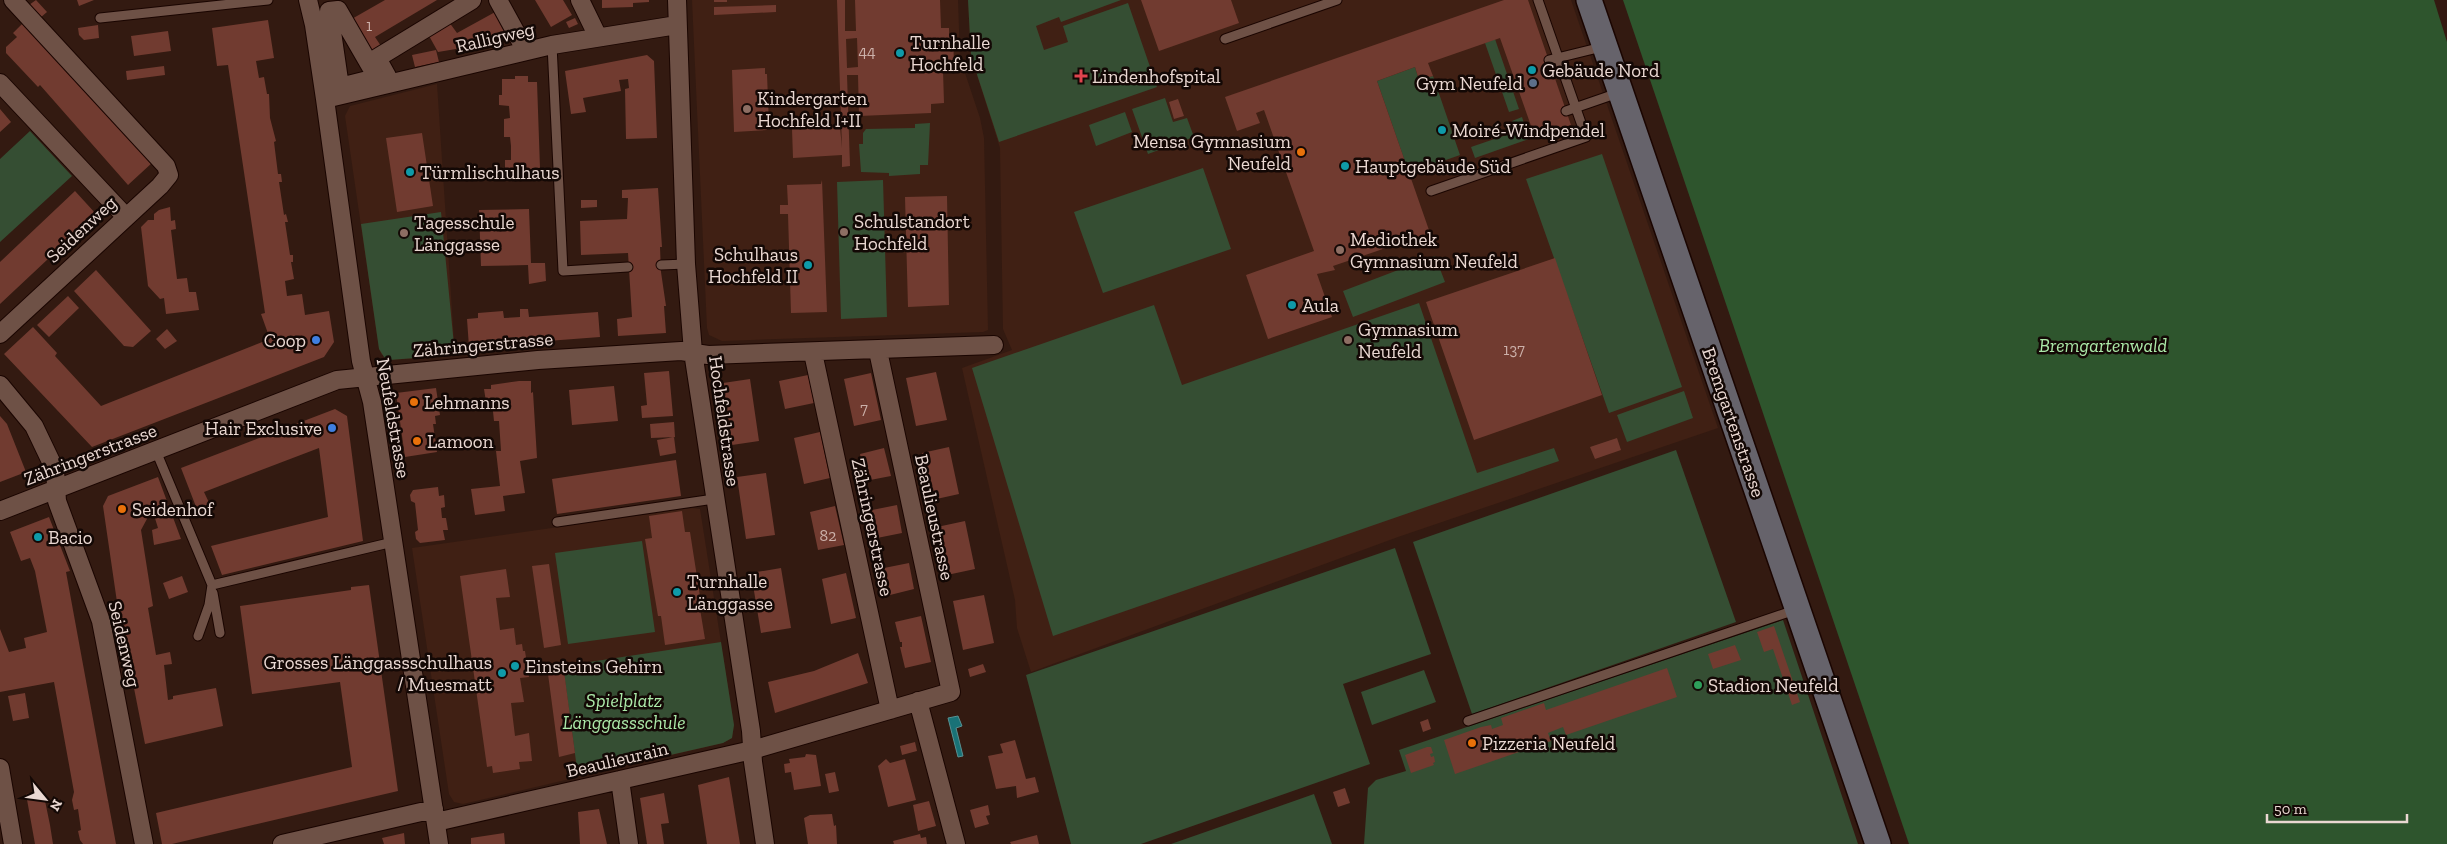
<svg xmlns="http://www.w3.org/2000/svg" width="2447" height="844" viewBox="0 0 2447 844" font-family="'Zilla Slab',serif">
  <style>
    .built { fill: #402014 }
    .green { fill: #354e33 }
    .forest { fill: #2e552d }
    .water { fill: #197277; stroke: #589192 }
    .building { fill: #713b30; fill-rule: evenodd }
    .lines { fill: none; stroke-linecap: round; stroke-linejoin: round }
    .lane-casing { stroke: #1a0501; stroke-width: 11 }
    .street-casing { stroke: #1a0501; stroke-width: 20 }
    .secondary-casing { stroke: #1a0501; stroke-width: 28 }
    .lane { stroke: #6e5146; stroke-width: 9 }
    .street { stroke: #6e5146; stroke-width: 18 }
    .secondary { stroke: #66636b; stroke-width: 25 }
    .culture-dot { fill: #0f9aa8; stroke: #130805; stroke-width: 2 }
    .health-dot { fill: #e0444e; stroke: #130805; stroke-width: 2 }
    .service-dot { fill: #5c6f8a; stroke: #130805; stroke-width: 2 }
    .education-dot { fill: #8d6e63; stroke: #130805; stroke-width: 2 }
    .food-dot { fill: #e8710a; stroke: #130805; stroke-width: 2 }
    .shop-dot { fill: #3f7fe0; stroke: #130805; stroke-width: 2 }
    .leisure-dot { fill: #2e9e5b; stroke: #130805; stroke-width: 2 }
    .labels { text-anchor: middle; stroke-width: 5; stroke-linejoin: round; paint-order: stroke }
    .number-label { font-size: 16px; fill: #ccb1aa }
    .street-label { font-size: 19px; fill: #ead8d2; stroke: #130805 }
    .poi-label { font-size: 19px; fill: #ead8d2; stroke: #130805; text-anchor: start }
    .park-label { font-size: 19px; font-style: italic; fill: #aceaa9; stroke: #130805 }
  </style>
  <rect width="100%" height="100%" fill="#331a11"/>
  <path class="built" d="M692,0H958L960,58L980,118L984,138L988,330L983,332L722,341L709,335L707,328Z
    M968,0H1571L1718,428L1398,537L1031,672L1017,628L1015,600L962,368L1012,350L1003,329L1000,148L971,56Z
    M437,84L455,356L389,360L381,354L379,349L345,116L350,106Z
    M692,508L700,509L734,725L732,738L723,743L463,804L454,802L449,794L412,548Z"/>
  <path class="green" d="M968,0H1121L1061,22L1059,17L1036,26L1044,50L1068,42L1063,26L1128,3L1157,87L999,142L971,56Z
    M1495,39L1519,109L1509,112L1485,43Z
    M1415,67L1419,80L1433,76L1460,155L1409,173L1377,81Z
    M1165,98L1173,122L1187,118L1194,137L1148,154L1132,109Z
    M1125,112L1132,132L1096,146L1089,125Z
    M1522,117L1529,139L1475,158L1471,147L1515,132L1512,121Z
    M930,123L928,165H920V174L889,176V173L861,172L859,144H863V133L866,129L915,128V124Z
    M30,131L72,176L0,242V159Z
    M1602,154L1682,387L1609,413L1526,179Z
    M1203,168L1231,249L1103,293L1074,212Z
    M883,180L887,317L841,319L837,182Z
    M441,212L455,355L389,360L384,357L379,349L361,224Z
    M1435,256L1445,282L1353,317L1343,291Z
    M1419,303L1477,473L1554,448L1559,461L1053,636L972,368L1154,305L1182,385Z
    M1684,391L1693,418L1627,442L1617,415Z
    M1676,450L1736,622L1472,714L1413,542Z
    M642,541L655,632L568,644L555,553Z
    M1395,548L1431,654L1343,684L1370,764L1141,844H1071L1026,675Z
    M1783,620L1858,844H1364L1368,788L1376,780L1406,771L1399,750Z
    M721,642L734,725L732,738L723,743L578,776L563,666Z
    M1424,670L1436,702L1372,725L1361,692Z
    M1314,794L1332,844H1171Z"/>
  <path class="forest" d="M1623,0H2434L2447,42V844H1909Z"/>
  <path class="water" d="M958,716L962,726L956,728L963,756L958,757L948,718Z"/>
  <path class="building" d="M36,0L47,12L40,18L29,5Z
    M77,0H94L79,6Z
    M385,0H437L375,37L381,46L369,53L350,20Z
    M535,0H563L572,15L551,27Z
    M602,0H649V2L633,3V7L602,8Z
    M714,0H727V2H714Z
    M837,0H845V31H856L855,0H940L941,28H949V35H953L954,63H950L951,71H943L944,103L931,104V113L859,116L858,75H847L850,166L842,167V155L793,158L792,129L804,128L803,121H807V128L840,127L842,148ZM857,38L858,67L847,68L846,39Z
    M1141,0H1231L1239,23L1159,51Z
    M1504,0H1528L1571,125L1535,137L1500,38L1428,63L1433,76L1419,80L1415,67L1377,81L1430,233L1333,266L1335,270L1317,274L1332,317L1268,339L1246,275L1314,251L1264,110L1256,113L1260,123L1237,131L1225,97Z
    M776,5V12L714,15V7Z
    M497,11L511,35L500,42L497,38L484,45L479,38L457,51L456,49L438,52L428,34L449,22L457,33Z
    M575,18L578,24L569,28L566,22Z
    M268,20L274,58L256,61L259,78L264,77L267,94H269L270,118L276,141L274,142L278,174H281L282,182H279L284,215L286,214L288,222H285L290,255H293V262H291L294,279L285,281L287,296L302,294L305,315L329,311L334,342L324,357L92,447L4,354L33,327L57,353L55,356L101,406L270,339L261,314L265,313L228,65L217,66L212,28Z
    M24,22L153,162L128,185L40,85L38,87L6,53V47L17,37L13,33Z
    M98,25L99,38L84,40L79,35L78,28Z
    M168,31L171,51L134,56L131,36Z
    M436,50L439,62L415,67L412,55Z
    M647,55L654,61L657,138L626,139L625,89L629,88L628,79L619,80L621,91L583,98L586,112L571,114L565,71Z
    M164,66L165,75L127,80L126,71Z
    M765,68V74H767L769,125H767V130L734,132L732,70Z
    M515,76H528V82H537L540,168H532V172L505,171V160H511V146L510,137H504V119L510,118L509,106L499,105V95H502V79H515Z
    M1178,99L1184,116L1174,119L1169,102Z
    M0,109L11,122L0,132Z
    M422,133L433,206L397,212L386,138Z
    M822,180L827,312L791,313L788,214H780V205H788L787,185L821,184Z
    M658,188L662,247H660L661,272L666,306H664L666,333L618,336L617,319L632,317L628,253L581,255L580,221L627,219L628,198H622V190Z
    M75,191L96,214L0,304V262Z
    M947,196L949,305L908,307L905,197Z
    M581,200H597V207L581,208Z
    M170,207L171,221L175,220L176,229L171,230L177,279L187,278L189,292H196L199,310L166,314L164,298L160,299L148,286L141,227L148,220H154V214L159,210Z
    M529,209L531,263H545L546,281L529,284L528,265L481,266L479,210Z
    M1555,258L1602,395L1474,440L1426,302Z
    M96,270L151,331L133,347L124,346L74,291Z
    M68,296L79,308L49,337L37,325Z
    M520,309H528L529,317L598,312L600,337L469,347L467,319L478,318V313L503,311L504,318L520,317Z
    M167,329L177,341L165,349L156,339Z
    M669,371L673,416L642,418L641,406L647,405L644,373Z
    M936,372L947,420L916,426L906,378Z
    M871,373L881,420L854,426L844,379Z
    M808,375L814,403L785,409L779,381Z
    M750,379L759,441L732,445L723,383Z
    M519,381H531V393L533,392L537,458L520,461L525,493L503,496L505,511L475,515L471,489L500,486L496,451H501L499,421H494L492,402H486L484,389H491V385Z
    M614,386L618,421L572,425L569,390Z
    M436,388L440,415L435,416L436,424H433L437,452L405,457L396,393Z
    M335,409L347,416L363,541L222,575L211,546L328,517L319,448L204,492L213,511L200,517L181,468Z
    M0,416L7,424L26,472L0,482Z
    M674,422L675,437L651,438L650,424Z
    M820,432L830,478L804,484L794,438Z
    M674,437L676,453L660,456L657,440Z
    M1617,438L1621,450L1595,459L1590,447Z
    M949,447L959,494L932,500L922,453Z
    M884,448L891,476L865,481L860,454Z
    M676,460L681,496L557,514L552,479Z
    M766,473L775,535L746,539L737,477Z
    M158,477L181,539L154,545L152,530L158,528L154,515L148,517L141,530L153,606L148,608L156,655L170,652L172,664L164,665L168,700L173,699V696L216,688L223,726L145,744L117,602L103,506L108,496Z
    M438,487L439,496L444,495L445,507L441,508L442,518H446L448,530H443L445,540L420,543L416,539L415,532L418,530L415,503L411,501L410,495L413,490Z
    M897,505L902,533L877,538L872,510Z
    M835,506L844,545L818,550L810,512Z
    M682,511L685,532H690L702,609H700L705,639L665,645L661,616H658L645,539L652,538L649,516Z
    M49,517L70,571L66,572L116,844H83L80,840L78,831L81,830L78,809L74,810L72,800L74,792L54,682L0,692V629L9,652L26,648L24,638L47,632L35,571L30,558L21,561L10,532Z
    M965,521L975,569L947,575L937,527Z
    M909,563L914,589L890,595L884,568Z
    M549,564L561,645L544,648L532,566Z
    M781,568L791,628L761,633L751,573Z
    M506,569L510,597L496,598L500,630L514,628L516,645L522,644L523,651H525L529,677L520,678L524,702L511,703L515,736L529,733L532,761L519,762L520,769L493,773L492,766L487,767L460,576Z
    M846,573L856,618L831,624L822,579Z
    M182,576L188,592L169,599L163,583Z
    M369,585L398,791L172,844H162L156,813L352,767L340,682L252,694L240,606L351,590V587Z
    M984,595L994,643L963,650L953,601Z
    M921,616L931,662L905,668L900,647H902V642H900L895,622Z
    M1774,626L1800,702L1792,705L1773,649L1764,652L1757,632Z
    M1735,645L1741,660L1713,669L1708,654Z
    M858,653L868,683L775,713L768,682L814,671Z
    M983,664L986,672L970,677L968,669Z
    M1667,668L1677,697L1566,735L1563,727L1548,733L1551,741L1455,774L1444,740L1481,727L1491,725L1492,729L1503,725L1501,718L1544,703L1546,710Z
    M564,671L575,753L559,757L548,674Z
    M25,693L29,718L13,721L8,696Z
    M1428,719L1431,729L1423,732L1420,722Z
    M1015,740L1026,779L1035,777L1039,792L1017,798L1016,786L996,789L988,756L1003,753L1000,744Z
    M915,742L917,751L902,755L900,746Z
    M1427,747H1431L1433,753L1430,754L1431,757L1434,756L1435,762L1433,763L1434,765L1411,773L1405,755Z
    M806,754L816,755L821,786L794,790L791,772L785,773L784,764L790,763L789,759L805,757Z
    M886,759L890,763L905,759L916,800L888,807L878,766Z
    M835,772L839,791L829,793L825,774Z
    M729,777L740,844H707L698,785Z
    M1345,788L1350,803L1338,807L1333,792Z
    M43,791L50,825L53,844H35L26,794Z
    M664,793L669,823L661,824L664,844H647L640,798Z
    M929,801L936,826L918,831L913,805Z
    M988,805L990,815L986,816L989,824L975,828L970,810Z
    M599,809L607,844H580L578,812Z
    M832,814L834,826L836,825L837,844H808L804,818L810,815Z
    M404,833L405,844H384L382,838Z
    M504,833L505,844H471V838Z
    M920,834L921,838L926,837L927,844H894L893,841Z
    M1037,835L1039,844H1011L1010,842Z"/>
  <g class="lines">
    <defs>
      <path id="lane" d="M100,18L268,0
        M1225,39L1337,0
        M552,45L563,271L628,267
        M1549,60L1602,47
        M1566,111L1618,93
        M1431,191L1586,137L1538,0
        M661,265L686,264
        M156,451L212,585L393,542
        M557,522L714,499
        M213,593L220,633
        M198,636L209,605L212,585
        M1468,721L1795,610"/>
      <path id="street" d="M308,0L314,25L325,99L361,361L372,402L439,844
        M498,0L526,51
        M580,0L598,37
        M677,0L686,264L693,352L751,731L753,762L765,844
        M338,10L375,74L372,79L340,87L329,11Z
        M387,76L377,58L472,0
        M0,83L126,217
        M325,99L552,45L677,25
        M0,334L160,186L169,175L166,166L13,0
        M813,353L890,710
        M0,385L34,426L55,470L57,501L101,621L144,844
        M0,511L337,380L538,360L681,351L708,355L994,345
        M918,701L956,844
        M0,768L13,844
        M620,780L629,844
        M436,822L752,750L951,692L878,351
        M282,844L434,809"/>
      <path id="secondary" d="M1589,0L1878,844"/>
    </defs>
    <use href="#lane" class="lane-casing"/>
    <use href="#street" class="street-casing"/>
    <use href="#secondary" class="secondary-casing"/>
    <use href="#lane" class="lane"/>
    <use href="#street" class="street"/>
    <use href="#secondary" class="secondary"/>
  </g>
  <g class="culture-dot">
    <circle cx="900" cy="53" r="5"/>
    <circle cx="1532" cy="70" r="5"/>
    <circle cx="1442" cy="130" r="5"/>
    <circle cx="1345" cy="166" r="5"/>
    <circle cx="410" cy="172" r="5"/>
    <circle cx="808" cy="265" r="5"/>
    <circle cx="1292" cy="305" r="5"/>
    <circle cx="38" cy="537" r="5"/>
    <circle cx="677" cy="592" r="5"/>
    <circle cx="515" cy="666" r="5"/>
    <circle cx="502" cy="673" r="5"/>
  </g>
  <path class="health-dot" d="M1078.5 68.5h5v5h5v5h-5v5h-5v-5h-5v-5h5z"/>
  <circle class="service-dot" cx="1533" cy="83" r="5"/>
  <g class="education-dot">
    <circle cx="747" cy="109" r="5"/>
    <circle cx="844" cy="232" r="5"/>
    <circle cx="404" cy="233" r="5"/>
    <circle cx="1340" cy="250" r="5"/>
    <circle cx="1348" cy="340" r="5"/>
  </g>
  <g class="food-dot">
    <circle cx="1301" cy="152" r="5"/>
    <circle cx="414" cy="402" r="5"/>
    <circle cx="417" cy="441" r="5"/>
    <circle cx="122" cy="509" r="5"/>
    <circle cx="1472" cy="743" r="5"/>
  </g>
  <g class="shop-dot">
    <circle cx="316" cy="340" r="5"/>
    <circle cx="332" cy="428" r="5"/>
  </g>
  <circle class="leisure-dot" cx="1698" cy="685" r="5"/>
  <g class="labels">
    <g class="number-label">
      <text x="369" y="31">1</text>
      <text x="867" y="57">44</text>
      <text x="1514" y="355">137</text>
      <text x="864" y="414">7</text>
      <text x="828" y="541">82</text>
    </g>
    <g class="street-label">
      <text transform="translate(495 37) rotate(-13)" y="7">Ralligweg</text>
      <text transform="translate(81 229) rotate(-43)" y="7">Seidenweg</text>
      <text transform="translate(483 344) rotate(-5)" y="7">Zähringerstrasse</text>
      <text transform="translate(394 418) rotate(80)" y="7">Neufeldstrasse</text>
      <text transform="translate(725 421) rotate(82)" y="7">Hochfeldstrasse</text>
      <text transform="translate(1734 422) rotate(71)" y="7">Bremgartenstrasse</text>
      <text transform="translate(90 454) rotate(-21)" y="7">Zähringerstrasse</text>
      <text transform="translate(935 517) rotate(78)" y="7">Beaulieustrasse</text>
      <text transform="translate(873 527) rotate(78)" y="7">Zähringerstrasse</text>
      <text transform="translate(125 644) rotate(77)" y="7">Seidenweg</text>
      <text transform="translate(617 759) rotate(-13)" y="7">Beaulieurain</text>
    </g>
    <g class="poi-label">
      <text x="910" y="49">Turnhalle<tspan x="910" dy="22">Hochfeld</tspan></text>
      <text x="1542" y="77">Gebäude Nord</text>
      <text x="1092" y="83">Lindenhofspital</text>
      <text x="1523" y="90" text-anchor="end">Gym Neufeld</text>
      <text x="757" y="105">Kindergarten<tspan x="757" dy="22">Hochfeld I+II</tspan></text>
      <text x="1452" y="137">Moiré-Windpendel</text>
      <text x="1291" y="148" text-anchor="end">Mensa Gymnasium<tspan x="1291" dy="22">Neufeld</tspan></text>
      <text x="1355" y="173">Hauptgebäude Süd</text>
      <text x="420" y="179">Türmlischulhaus</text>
      <text x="854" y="228">Schulstandort<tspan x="854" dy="22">Hochfeld</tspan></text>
      <text x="414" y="229">Tagesschule<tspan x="414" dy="22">Länggasse</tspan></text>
      <text x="1350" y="246">Mediothek<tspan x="1350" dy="22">Gymnasium Neufeld</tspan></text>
      <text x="798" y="261" text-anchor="end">Schulhaus<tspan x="798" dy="22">Hochfeld II</tspan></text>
      <text x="1302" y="312">Aula</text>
      <text x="1358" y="336">Gymnasium<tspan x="1358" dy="22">Neufeld</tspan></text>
      <text x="306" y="347" text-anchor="end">Coop</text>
      <text x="424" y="409">Lehmanns</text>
      <text x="322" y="435" text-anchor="end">Hair Exclusive</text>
      <text x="427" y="448">Lamoon</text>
      <text x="132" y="516">Seidenhof</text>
      <text x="48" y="544">Bacio</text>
      <text x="687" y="588">Turnhalle<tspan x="687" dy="22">Länggasse</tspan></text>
      <text x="492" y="669" text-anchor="end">Grosses Länggassschulhaus<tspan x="492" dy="22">/ Muesmatt</tspan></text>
      <text x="525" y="673">Einsteins Gehirn</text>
      <text x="1708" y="692">Stadion Neufeld</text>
      <text x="1482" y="750">Pizzeria Neufeld</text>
    </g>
    <g class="park-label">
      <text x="2103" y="352">Bremgartenwald</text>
      <text x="624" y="707">Spielplatz<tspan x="624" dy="22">Länggassschule</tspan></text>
    </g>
  </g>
  <g transform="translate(45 799) rotate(119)" stroke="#130805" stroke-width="4" paint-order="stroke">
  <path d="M0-4L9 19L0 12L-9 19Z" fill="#ead8d2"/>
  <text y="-8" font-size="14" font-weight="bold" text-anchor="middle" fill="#ead8d2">N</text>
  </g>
  <path d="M2267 814v8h140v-8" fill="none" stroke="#ead8d2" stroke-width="2.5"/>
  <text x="2274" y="814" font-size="15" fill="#ead8d2" stroke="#130805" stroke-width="4" paint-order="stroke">50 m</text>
</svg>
